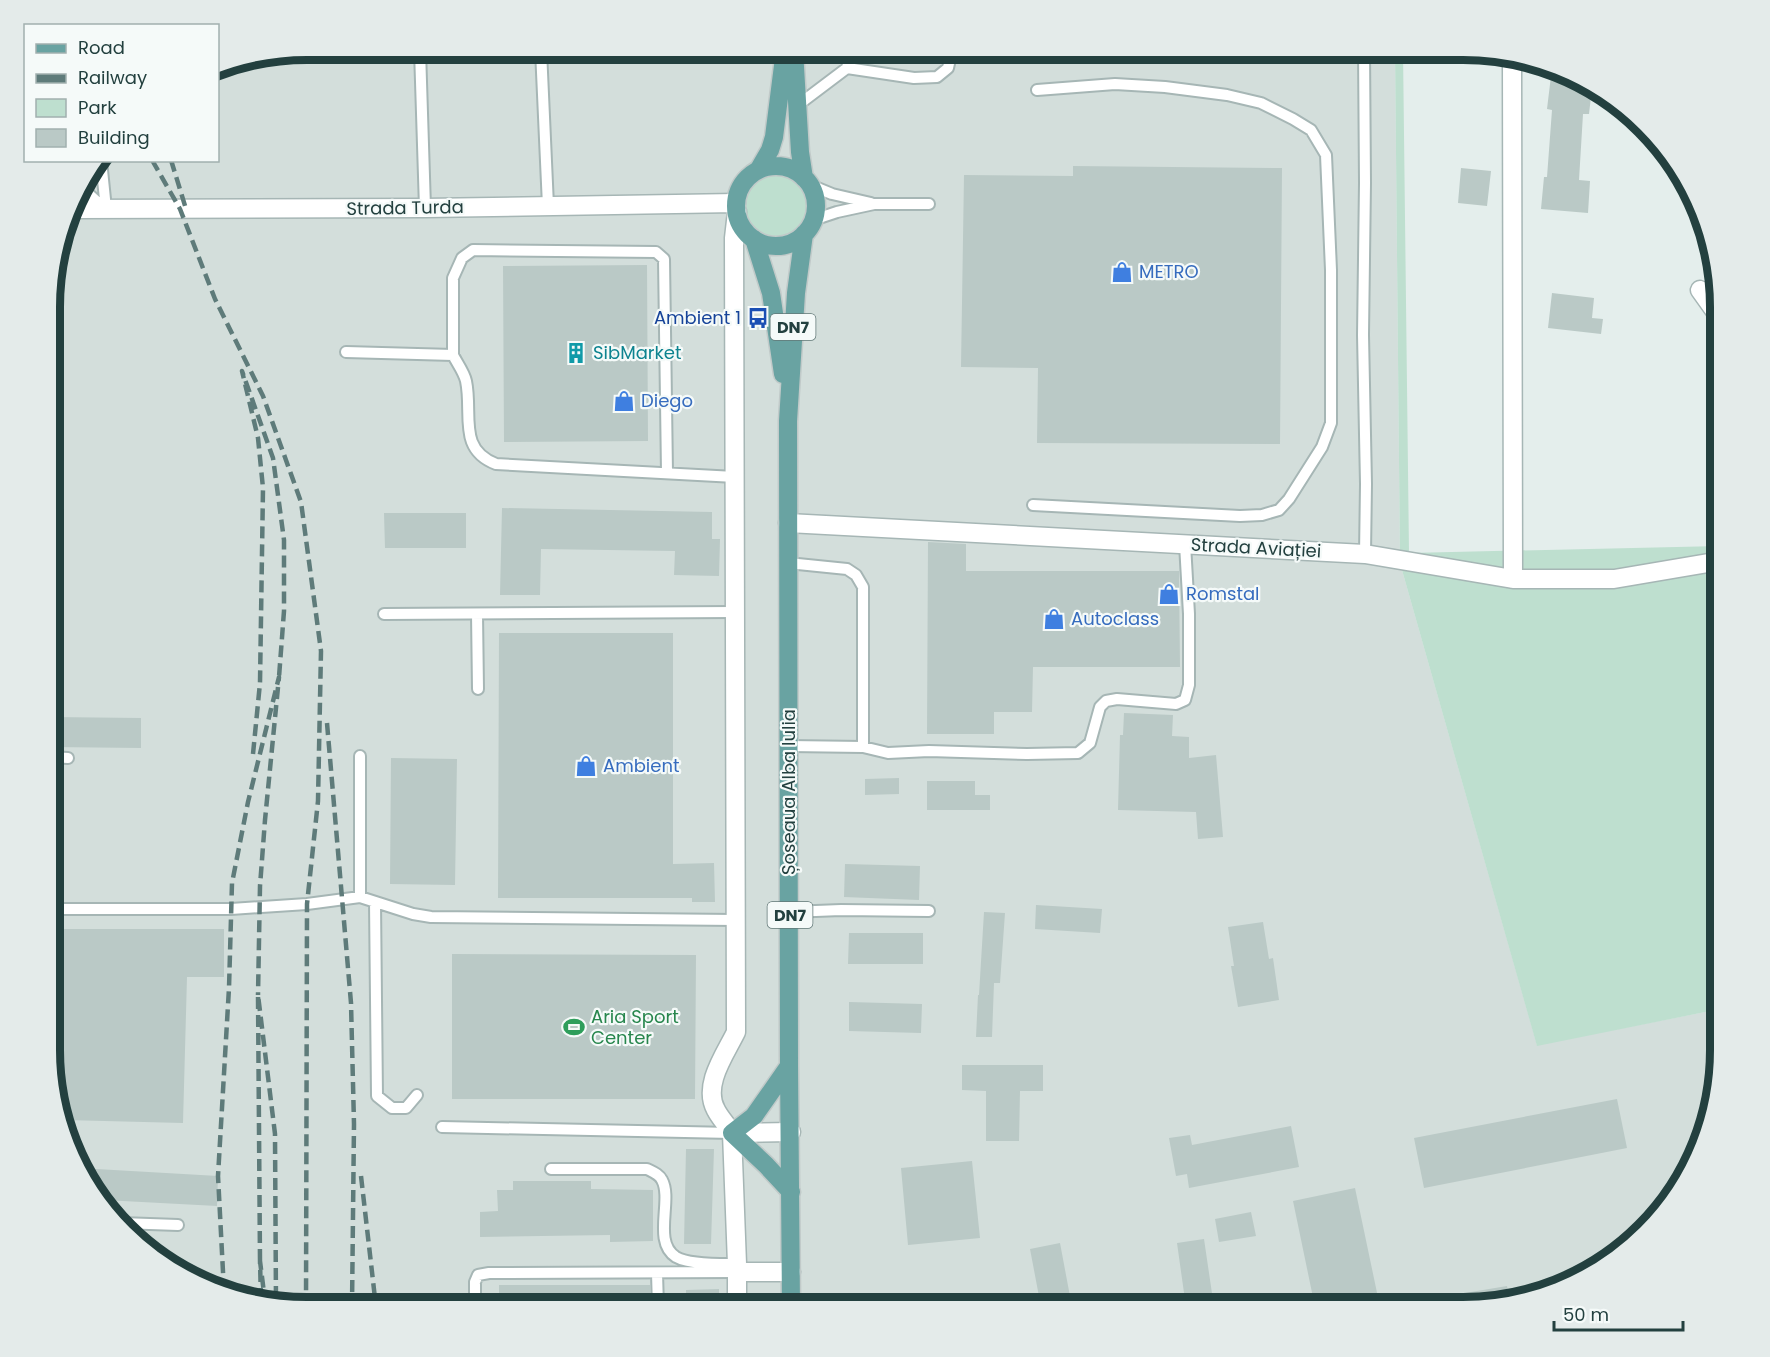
<svg xmlns="http://www.w3.org/2000/svg" width="1770" height="1357" viewBox="0 0 1770 1357" font-family="Poppins,sans-serif">
  <style>
    .built { fill: #d3dedb }
    .green { fill: #bedfcf }
    .building { fill: #bac9c6 }
    .lines { fill: none; stroke-linecap: round; stroke-linejoin: round }
    .lane-casing { stroke: #a6b6b5; stroke-width: 14 }
    .street-casing { stroke: #a6b6b5; stroke-width: 21 }
    .primary-casing { stroke: #c1cac9; stroke-width: 21 }
    .lane { stroke: #fff; stroke-width: 10 }
    .street { stroke: #fff; stroke-width: 18 }
    .primary { stroke: #69a3a2; stroke-width: 18 }
    .rail { stroke: #5e7b7a; stroke-width: 4.5; stroke-dasharray: 12 6; stroke-linecap: butt }
    .labels { text-anchor: middle; stroke-width: 4.5; stroke-linejoin: round; paint-order: stroke }
    .shield { fill: #f5faf9; stroke: #627877; stroke-width: 1.5 }
    .shield-label { font-size: 16px; font-weight: bold; fill: #23403f }
    .street-label { font-size: 18px; fill: #23403f; stroke: #f5faf9 }
    .shop-label { font-size: 18px; fill: #366cbe; stroke: #f5faf9; text-anchor: start }
    .transit-label { font-size: 18px; fill: #164399; stroke: #f5faf9; text-anchor: end }
    .culture-label { font-size: 18px; fill: #0d838f; stroke: #f5faf9; text-anchor: start }
    .leisure-label { font-size: 18px; fill: #27864d; stroke: #f5faf9; text-anchor: start }
    .rim { fill: none; stroke: #23403f; stroke-width: 8 }
  </style>
  <rect width="100%" height="100%" fill="#e4eeec"/>
  <path class="built" d="M307,50H1395L1400,563L1537,1045L1720,1009V1067L1701,1149L1657,1219L1576,1281L1463,1307H291L209,1288L138,1244L76,1164L50,1067L52,273L84,179L99,161L218,160V67L224,63Z"/>
  <path class="green" d="M1395,50H1403L1409,553L1720,546V1009L1537,1046L1400,563Z
    M745 205a31 31 0 1 1 62 0a31 31 0 1 1-62 0Z"/>
  <path class="building" d="M1551,76L1576,78L1592,88L1589,114H1583L1579,180L1590,181L1588,213L1541,209L1544,177H1547L1552,110L1547,109Z
    M1073,166L1282,168L1280,444L1037,443L1038,368L961,367L964,175L1073,176Z
    M1461,168L1491,171L1487,206L1458,203Z
    M647,265L648,441L504,442L503,266Z
    M1552,293L1594,298L1592,318L1603,319L1601,334L1548,328Z
    M502,508L712,512V539H720L719,576L674,575L675,551L541,549L540,595H500Z
    M384,513H466V548H385Z
    M928,542L966,544V571H1179L1180,667H1033L1032,712H994V734H927Z
    M499,633H673V864L714,863L715,902H692V898H498Z
    M1124,713L1173,715L1172,736L1189,737V758L1216,755L1223,837L1198,839L1196,812L1118,810L1120,735H1123Z
    M51,717L141,718V748L51,747Z
    M391,758L457,759L455,885L390,884Z
    M899,778V794L865,795V779Z
    M927,781H975V795H990V810H927Z
    M845,864L920,866L919,900L844,897Z
    M1036,905L1102,909L1100,933L1035,929Z
    M984,912L1005,913L1000,983H994L992,1037H976L978,995H979Z
    M1263,922L1269,959L1273,958L1279,1000L1238,1007L1231,966H1234L1228,927Z
    M50,929H224V977H187L183,1123L65,1120L50,1067Z
    M849,933H923V964H848Z
    M452,954L696,955L695,1099H452Z
    M849,1002L922,1004L921,1033L849,1031Z
    M962,1065H1043V1091H1020L1019,1141H986V1091L962,1090Z
    M1617,1099L1627,1148L1424,1188L1414,1138Z
    M1291,1126L1299,1167L1189,1188L1187,1174L1176,1176L1169,1138L1190,1135L1192,1145Z
    M686,1149H714L711,1244H684Z
    M972,1161L980,1238L908,1245L901,1168Z
    M79,1168L218,1176L217,1206L104,1200Z
    M513,1181H591V1189L653,1190V1241L610,1242V1235L480,1237V1212L498,1211L497,1190H513Z
    M1355,1188L1380,1307H1315L1293,1201Z
    M1251,1212L1256,1236L1219,1242L1215,1219Z
    M1204,1239L1214,1307H1186L1177,1243Z
    M1060,1243L1072,1307H1041L1030,1249Z
    M499,1285H650L651,1307H499Z
    M1507,1286L1509,1297L1463,1308L1424,1307L1423,1300Z
    M719,1289V1307H686V1290Z"/>
  <g class="lines">
    <defs>
      <path id="lane" d="M420,50L425,208
        M541,50L548,206
        M1364,50L1365,183L1363,335L1366,484L1365,554
        M847,68L914,78L937,77L948,68L952,50
        M798,105L847,68L851,50
        M101,160L106,209
        M810,185L832,194L871,203
        M81,187L105,209
        M813,220L837,212L874,204H929
        M346,352L453,355C457,363 464,372 466,381C473,414 457,449 496,464L735,477
        M453,355V278L462,258L473,250L656,252L664,259L667,473
        M1033,505L1240,516L1262,515L1279,510L1289,499L1322,447L1331,423V270L1326,155L1311,130L1293,119L1261,103L1227,95L1165,87L1115,84L1037,90
        M788,563L847,569L856,575L863,587V747
        M384,614L735,612
        M477,614L478,689
        M789,746L863,747L888,753L929,751L1027,754L1078,753L1090,743L1100,707L1106,701L1117,699L1176,704L1185,700L1189,685V614L1185,544
        M51,757L68,758
        M360,897V756
        M375,902L377,1096L392,1108H406L417,1095
        M50,909H231L307,904L360,897L413,914L431,917L736,920
        M790,912L841,910L929,911
        M442,1127L732,1133
        M551,1169H647C653,1172 659,1174 662,1180C673,1200 652,1242 676,1257C690,1265 721,1264 737,1264
        M121,1223L178,1225
        M657,1273L658,1307
        M475,1307V1282L478,1275L489,1273L737,1272"/>
      <path id="street" d="M1512,58L1513,579
        M74,209L425,208L736,203
        M737,212L734,238L736,1032C726,1053 702,1085 716,1110C720,1118 727,1125 732,1133L791,1132
        M1700,290L1720,318
        M788,523L1365,554L1513,579H1614L1720,561
        M732,1133L737,1264V1307
        M737,1272H791"/>
      <path id="primary" d="M794,50L800,152L804,178
        M736 206a40 40 0 1 1 80 0a40 40 0 1 1-80 0Z
        M759,169L770,150L774,137L785,50
        M754,239L771,293L783,374
        M789,1066L754,1116L732,1133L766,1165L791,1192
        M791,1307L789,1066L788,421L796,293L804,234"/>
    </defs>
    <use href="#lane" class="lane-casing"/>
    <use href="#street" class="street-casing"/>
    <use href="#primary" class="primary-casing"/>
    <use href="#lane" class="lane"/>
    <use href="#street" class="street"/>
    <use href="#primary" class="primary"/>
    <path class="rail" d="M152,160L180,209L215,299L263,396L301,502L321,651L318,801L307,904L306,1307
      M171,160L186,209
      M327,723L351,1003L354,1124L352,1307
      M253,754L260,683L263,488L258,438L242,371L273,458L284,540V611L279,677
      M361,1176L376,1307
      M260,1261L258,995L275,1134L276,1304
      M224,1291L218,1176L229,988L232,883L248,802L279,677L265,820L260,886L258,995
      M261,1300L260,1261L265,1301"/>
  </g>
  <defs>
    <symbol id="shop-bare" viewBox="-9 -9 18 18"><path d="M-5-2.5h2.3a2.7 3.5 0 0 1 5.4 0H5L5.5 6h-11ZM-1.5-2.5h3a1.5 2.3 0 0 0-3 0Z" fill="#3f7fe0" stroke="#f5faf9" stroke-width="2.5" paint-order="stroke"/></symbol>
    <symbol id="bus-bare" viewBox="-9 -9 18 18"><path d="M-5-6H5V4H4V6H2V4H-2V6H-4V4H-5ZM-3.5-4V0h7V-4ZM-3.5 1.2v1.5H-2V1.2ZM2 1.2v1.5H3.5V1.2Z" fill="#1a4fb4" stroke="#f5faf9" stroke-width="2.5" paint-order="stroke"/></symbol>
    <symbol id="building-bare" viewBox="-9 -9 18 18"><path d="M-4-6H4V6H1V3H-1V6H-4ZM-2.5-4.3h1.7v1.8h-1.7ZM.8-4.3h1.7v1.8H.8ZM-2.5-1h1.7V.8h-1.7ZM.8-1h1.7V.8H.8Z" fill="#0f9aa8" stroke="#f5faf9" stroke-width="2.5" paint-order="stroke"/></symbol>
    <symbol id="stadium-bare" viewBox="-9 -9 18 18"><path d="M0-5a6.5 5 0 1 0 0 10a6.5 5 0 1 0 0-10ZM-3.5-1.8h7v3.6h-7Z" fill="#2e9e5b" stroke="#f5faf9" stroke-width="2.5" paint-order="stroke"/></symbol>
  </defs>
  <g fill-rule="evenodd">
    <use href="#shop-bare" x="1107" y="257" width="30" height="30"/>
    <use href="#bus-bare" x="743" y="303" width="30" height="30"/>
    <use href="#building-bare" x="561" y="338" width="30" height="30"/>
    <use href="#shop-bare" x="609" y="386" width="30" height="30"/>
    <use href="#shop-bare" x="1154" y="579" width="30" height="30"/>
    <use href="#shop-bare" x="1039" y="604" width="30" height="30"/>
    <use href="#shop-bare" x="571" y="751" width="30" height="30"/>
    <use href="#stadium-bare" x="559" y="1012" width="30" height="30"/>
  </g>
  <g class="labels">
    <g class="shield">
      <rect x="770.5" y="314" width="45" height="26" rx="4.5"/>
      <rect x="767.5" y="902" width="45" height="26" rx="4.5"/>
    </g>
    <g class="shield-label">
      <text x="793" y="333">DN7</text>
      <text x="790" y="921">DN7</text>
    </g>
    <g class="street-label">
      <text transform="translate(405 208) rotate(-1)" y="6">Strada Turda</text>
      <text transform="translate(1256 548) rotate(3)" y="6">Strada Aviației</text>
      <text transform="translate(789 792) rotate(-90)" y="6">Șoseaua Alba Iulia</text>
    </g>
    <g class="shop-label">
      <text x="1139" y="278">METRO</text>
      <text x="641" y="407">Diego</text>
      <text x="1186" y="600">Romstal</text>
      <text x="1071" y="625">Autoclass</text>
      <text x="603" y="772">Ambient</text>
    </g>
    <g class="transit-label">
      <text x="741" y="324">Ambient 1</text>
    </g>
    <g class="culture-label">
      <text x="593" y="359">SibMarket</text>
    </g>
    <g class="leisure-label">
      <text x="591" y="1023">Aria Sport<tspan x="591" dy="21">Center</tspan></text>
    </g>
  </g>
  <path d="M0 0H1770V1357H0ZM307 60H1463A247 247 0 0 1 1710 307V1050A247 247 0 0 1 1463 1297H307A247 247 0 0 1 60 1050V307A247 247 0 0 1 307 60Z" fill="#e4ebea" fill-rule="evenodd"/>
  <path class="rim" d="M307 60H1463A247 247 0 0 1 1710 307V1050A247 247 0 0 1 1463 1297H307A247 247 0 0 1 60 1050V307A247 247 0 0 1 307 60Z"/>
  <rect x="24" y="24" width="195" height="138" fill="#f5faf9" stroke="#a1b0af" stroke-width="1.5"/>
  <rect x="36" y="44" width="30" height="9" fill="#69a3a2" stroke="#a1b0af" stroke-width="1.5"/>
  <text x="78" y="54" font-size="18" fill="#23403f">Road</text>
  <rect x="36" y="74" width="30" height="9" fill="#5e7b7a" stroke="#a1b0af" stroke-width="1.5"/>
  <text x="78" y="84" font-size="18" fill="#23403f">Railway</text>
  <rect x="36" y="99" width="30" height="18" fill="#bedfcf" stroke="#a1b0af" stroke-width="1.5"/>
  <text x="78" y="114" font-size="18" fill="#23403f">Park</text>
  <rect x="36" y="129" width="30" height="18" fill="#bac9c6" stroke="#a1b0af" stroke-width="1.5"/>
  <text x="78" y="144" font-size="18" fill="#23403f">Building</text>
  <path d="M1554 1321v9h129v-9" fill="none" stroke="#23403f" stroke-width="3"/>
  <text x="1563" y="1321" font-size="18" fill="#23403f" stroke="#f5faf9" stroke-width="4.5" paint-order="stroke">50 m</text>
</svg>
